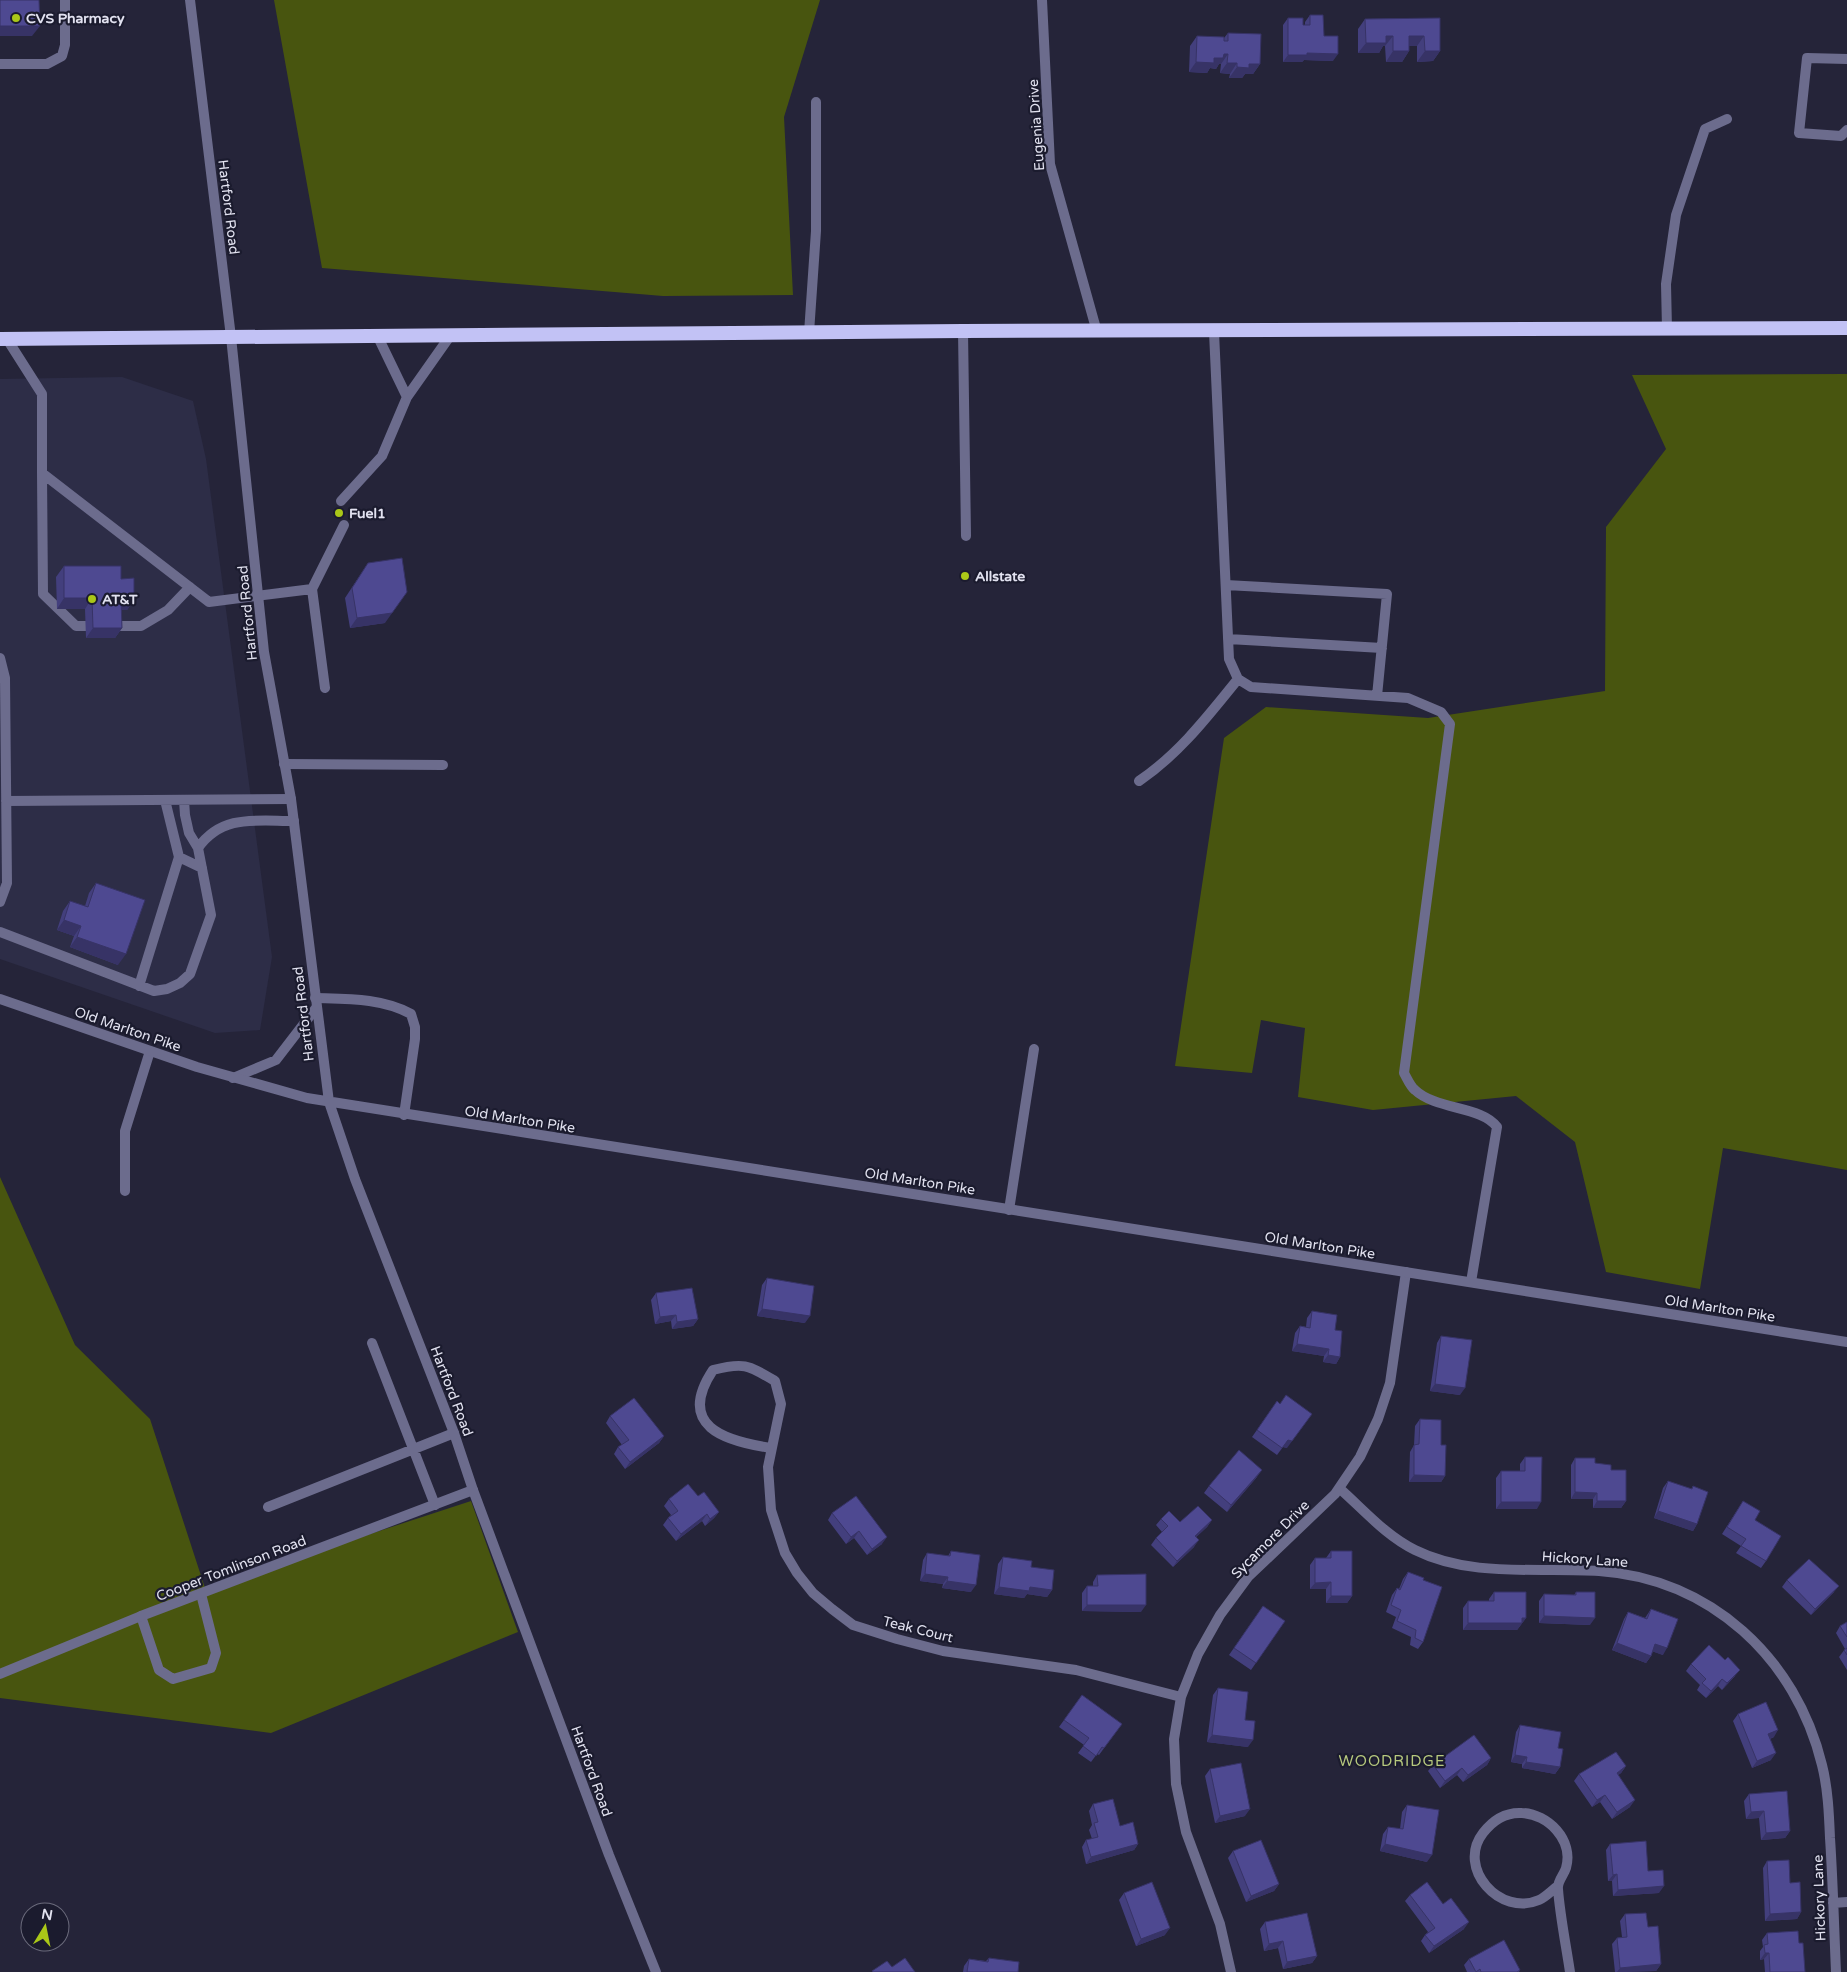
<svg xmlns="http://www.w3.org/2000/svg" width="1847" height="1972" viewBox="0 0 1847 1972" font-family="'Varela Round',sans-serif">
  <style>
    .built { fill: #2d2d47 }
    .forest { fill: #48550f }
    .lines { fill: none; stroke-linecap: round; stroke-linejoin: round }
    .service { stroke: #6c6c8d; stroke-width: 10 }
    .minor { stroke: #6c6c8d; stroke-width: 10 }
    .tertiary { stroke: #6c6c8d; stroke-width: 10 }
    .trunk { stroke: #c2c2f5; stroke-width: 14 }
    .wall { fill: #433f7d }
    .shaded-wall { fill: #373366 }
    .building { fill: #4e4991; stroke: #373366 }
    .poi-dot { fill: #aac718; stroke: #1b1b2e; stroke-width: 2 }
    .labels { text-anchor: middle; stroke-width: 4.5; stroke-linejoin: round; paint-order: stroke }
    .poi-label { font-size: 14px; font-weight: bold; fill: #e2e2f0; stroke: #1b1b2e; text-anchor: start }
    .street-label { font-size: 14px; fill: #e2e2f0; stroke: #1b1b2e }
    .neighbourhood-label { font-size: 15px; letter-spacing: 1px; fill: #b7c97e; stroke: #1b1b2e }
  </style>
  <rect width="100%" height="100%" fill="#252439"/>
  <path class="built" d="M122,377L193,401L206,459L272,957L260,1030L215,1033L0,959V379Z"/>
  <path class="forest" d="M274,0H820L784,117L793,295L663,296L322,268Z
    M1847,374V1170L1723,1148L1700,1289L1606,1272L1575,1142L1516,1096L1373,1110L1298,1097L1305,1028L1261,1020L1252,1073L1175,1066L1224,738L1266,707L1428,718L1605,691L1606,527L1666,449L1632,375Z
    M0,1177L75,1345L150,1419L205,1588L471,1501L518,1632L271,1733L0,1698Z"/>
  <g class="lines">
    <path class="service" d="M1042,0L1050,164L1097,332
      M1847,59L1807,58L1799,133L1841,136L1847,130
      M0,64H47L62,56L65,45V0
      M1667,329L1666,284L1676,215L1705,129L1727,119
      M963,331L966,536
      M1214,332L1229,659L1238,679L1251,687L1408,698L1441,712L1450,724L1404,1073C1407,1078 1410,1086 1415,1090C1436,1110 1482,1106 1497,1127L1471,1282
      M809,333L816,231V102
      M378,337L407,397
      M7,339L42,394V473L209,602L312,589
      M42,473L43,594L76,626H141L168,610L190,587
      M341,501L382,456L407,397L450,336
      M1226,585L1387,594L1377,696
      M1228,639L1382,648
      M0,658L5,678H0
      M325,688L312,589L344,525
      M284,764L443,765
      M1139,781C1179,754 1208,716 1238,679
      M6,801L291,799
      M198,848C222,814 256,821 294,821
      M179,857L202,868
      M0,902L7,883L5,678
      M0,932L154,991L167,989L180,983L190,974L211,915L198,848L189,833L185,815L184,800
      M139,986L179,857L165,800
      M315,998C347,999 382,998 411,1014L415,1027V1039L404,1115
      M233,1078L276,1060L316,1008
      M125,1191V1131L150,1051
      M1009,1210L1034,1049
      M372,1343L435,1505
      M268,1507L454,1433
      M141,1616L159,1670L173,1679L211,1668L216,1653L201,1594"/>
    <path class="minor" d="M771,1448C724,1441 676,1426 713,1370C744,1362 748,1365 775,1381L781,1404L768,1467L771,1510L785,1553L797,1573L813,1593L832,1609L853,1625L897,1639L943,1651L1076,1670L1181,1697
      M1339,1488C1363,1509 1386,1536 1415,1550C1471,1578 1538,1567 1599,1571C1711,1579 1796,1658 1822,1765C1828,1789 1829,1814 1830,1838C1833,1883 1834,1927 1836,1972
      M0,1674L141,1616L473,1490
      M1558,1886C1552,1890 1546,1897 1539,1900C1500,1917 1456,1868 1483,1833C1493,1820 1506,1812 1522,1813C1548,1814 1574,1840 1566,1868C1564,1875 1557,1881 1558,1889C1560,1916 1566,1945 1570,1972
      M1833,1903L1847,1902
      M1231,1972L1220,1924L1186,1832L1176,1784L1174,1739L1181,1697L1198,1654L1220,1615L1248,1577L1335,1494L1360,1457L1378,1419L1390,1383L1406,1272"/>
    <path class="tertiary" d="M190,0L231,337L264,652L291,799L329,1102L355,1179L454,1433L473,1490L609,1855L656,1972
      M0,999L197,1067L307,1098L1847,1342"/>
    <path class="trunk" d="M0,339L963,331L1847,328"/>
  </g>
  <path class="wall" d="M1310,15L1324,36L1333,61L1304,60L1302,62H1283V25L1288,18L1303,25H1305V22Z
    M1440,18V51L1433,61L1417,62V46H1409V51L1402,62H1386L1385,46H1383L1379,53H1358V29L1365,19Z
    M1228,33L1260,64L1253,74H1245L1242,78H1229L1230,74L1220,73L1221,64H1219L1216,69L1210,68L1207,73L1189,72L1190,46L1197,36L1224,38Z
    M368,563L385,623L350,628L345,598Z
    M64,566L121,579L134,600L127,610H121L122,628L115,638H86L85,609H57L56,577Z
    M96,883L118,965L70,947L74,936L57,930L63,911L70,901L85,906L89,893Z
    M767,1278L805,1323L757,1316L762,1285Z
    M656,1293L698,1319L693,1326L672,1329L671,1321L655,1324L651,1300Z
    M1312,1311L1335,1330L1340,1357L1336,1364L1323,1362L1324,1356L1292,1351L1295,1333L1300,1326L1306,1327L1307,1318Z
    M1441,1336L1460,1395L1430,1391L1437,1343Z
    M1277,1401L1287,1448L1283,1447L1277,1455L1252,1437Z
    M610,1416L664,1436L659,1443L625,1469L614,1454L618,1447L622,1445L606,1423Z
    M1420,1419L1441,1445L1445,1476L1441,1482H1409L1410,1452L1414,1445L1415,1426Z
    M1525,1457L1537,1509H1496V1478L1501,1471H1520V1464Z
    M1575,1458L1595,1463L1611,1470L1626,1501L1621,1508H1593V1499H1571V1465Z
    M1257,1477L1227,1512L1204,1493L1209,1486Z
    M1668,1481L1691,1489L1693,1486L1697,1524L1693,1531L1654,1518L1663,1488Z
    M698,1496L719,1512L714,1518L705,1526L702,1521L676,1541L663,1525L668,1518L671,1515L664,1506L669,1499Z
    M1743,1501L1766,1561L1761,1568L1736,1553L1741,1546L1722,1534Z
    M832,1513L882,1544L867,1555L854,1538L846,1544L828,1520Z
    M1161,1519L1180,1522L1212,1520L1207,1527L1196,1537L1194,1547L1173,1567L1151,1545L1156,1538L1162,1532L1156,1525Z
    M951,1551L971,1592L942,1588L943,1584L920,1581L923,1560L927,1553L948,1556Z
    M1331,1551L1352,1596L1347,1603H1326V1589H1310V1565L1315,1558H1326Z
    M1003,1557L1031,1567L1052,1590L1047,1597L1027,1594L1024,1598L994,1594L998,1564Z
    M1408,1572L1423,1580V1642L1418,1649L1410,1645L1411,1637L1392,1628L1396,1617L1386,1612L1392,1595L1397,1588L1399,1589L1403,1579Z
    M1097,1575L1141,1612L1082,1611V1593L1087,1586H1093V1582Z
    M1787,1580L1834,1592L1811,1615L1782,1587Z
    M1494,1592L1526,1618L1517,1630H1463V1608L1468,1601H1489V1599Z
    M1576,1592L1590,1625L1539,1623V1601L1544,1594L1574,1595Z
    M1263,1606L1285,1621L1251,1670L1229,1655Z
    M1651,1609L1663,1655L1652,1651L1651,1656L1646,1663L1612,1650L1624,1619L1628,1612L1645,1618Z
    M1847,1622V1670L1839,1657L1845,1649L1836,1633L1840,1626Z
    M1691,1664L1735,1676L1722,1690L1718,1686L1706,1698L1697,1690L1700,1685L1686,1671Z
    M1218,1688L1248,1747L1207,1742L1213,1695Z
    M1082,1695L1122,1724L1099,1755L1097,1754L1091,1762L1078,1753L1084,1745L1059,1727Z
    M1738,1714L1774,1737L1770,1739L1771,1760L1752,1768L1733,1721Z
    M1520,1725L1560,1767L1555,1774L1522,1768V1764L1511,1762L1516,1732Z
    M1491,1758L1487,1765L1463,1782L1457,1775L1440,1788L1428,1771L1433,1765Z
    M1626,1766L1621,1773L1618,1775L1630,1807L1612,1819L1600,1802L1592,1807L1574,1781L1579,1774Z
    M1210,1769L1245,1816L1215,1823L1205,1776Z
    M1749,1794L1790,1831L1785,1838L1761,1840L1759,1818L1746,1819L1744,1801Z
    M1093,1804L1120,1826L1138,1844L1134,1850L1086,1864L1082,1847L1086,1840L1092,1839L1089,1830L1092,1825L1089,1811Z
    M1407,1805L1427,1862L1380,1851L1383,1834L1388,1827L1400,1829L1402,1812Z
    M1610,1844L1648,1871L1659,1893L1613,1896L1612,1881H1608L1606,1850Z
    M1233,1851L1279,1884L1274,1891L1246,1902L1228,1858Z
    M1767,1861L1790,1883L1801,1912L1797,1919L1765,1921L1763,1868Z
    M1124,1893L1165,1935L1136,1946L1119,1900Z
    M1410,1895L1443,1904L1464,1929L1429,1953L1421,1941L1425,1935L1428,1932L1405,1901Z
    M1625,1914L1648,1927L1661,1964L1656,1971L1615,1972L1612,1944L1617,1938L1622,1937L1620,1921Z
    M1265,1922L1317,1956L1312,1963L1283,1969L1278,1948L1264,1951L1260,1929Z
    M1767,1933L1799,1943L1805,1972H1765L1764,1959L1760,1960V1951L1763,1947L1762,1940Z
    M989,1958L1018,1972H963L964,1966L969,1959L986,1961Z
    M1469,1959L1520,1970L1519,1972H1467L1464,1965Z"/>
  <path class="shaded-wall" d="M0,26H40L32,36H0Z
    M1386,36H1393L1385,46H1383L1379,53H1358L1366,43Z
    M1409,36H1424L1417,46H1402Z
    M1393,51H1409L1402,62H1386Z
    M1425,51H1440L1433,61L1417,62Z
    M1307,53L1338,54L1333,61L1304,60L1302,62H1283L1288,55Z
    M1224,54H1228L1221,64H1219L1216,69L1210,68L1207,73L1189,72L1196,62Z
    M1227,63H1237L1230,74L1220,73Z
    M1249,64H1260L1253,74H1245L1242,78H1229L1237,67Z
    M407,592L385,623L350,628L357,618Z
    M64,598H92L85,609H57Z
    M121,600H134L127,610H114Z
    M93,628H122L115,638H86Z
    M64,920L81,926L74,936L57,930Z
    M77,937L126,954L118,965L70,947Z
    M762,1309L810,1316L805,1323L757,1316Z
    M676,1315L671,1321L655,1324L660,1317Z
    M698,1319L693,1326L672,1329L677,1322Z
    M1297,1344L1329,1349L1324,1356L1292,1351Z
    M1328,1355L1340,1357L1336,1364L1323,1362Z
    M1435,1384L1465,1388L1460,1395L1430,1391Z
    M1312,1414L1287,1448L1283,1447L1277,1455L1288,1440Z
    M664,1436L659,1443L625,1469L630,1462Z
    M1262,1470L1257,1477L1227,1512L1231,1505Z
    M1414,1475L1445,1476L1441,1482H1409Z
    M1575,1492L1597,1493L1593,1499H1571Z
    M1597,1501H1626L1621,1508H1593Z
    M1501,1502H1541L1537,1509H1496Z
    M1658,1511L1697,1524L1693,1531L1654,1518Z
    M719,1512L714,1518L705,1526L710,1519Z
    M707,1514L702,1521L676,1541L681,1534Z
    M1212,1520L1207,1527L1190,1543L1195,1536Z
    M859,1531L854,1538L846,1544L851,1537Z
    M887,1537L882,1544L867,1555L872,1549Z
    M1199,1540L1194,1547L1173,1567L1177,1561Z
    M925,1574L948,1577L943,1584L920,1581Z
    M947,1581L976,1585L971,1592L942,1588Z
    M1331,1582L1326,1589H1310L1315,1583Z
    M1839,1586L1834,1592L1811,1615L1815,1609Z
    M999,1587H1030L1052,1590L1047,1597L1027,1594L1024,1598L994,1594Z
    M1331,1596H1352L1347,1603H1326Z
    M1087,1605H1146L1141,1612L1082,1611Z
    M1544,1616L1595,1618L1590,1625L1539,1623Z
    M1526,1618L1517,1630H1463L1468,1623Z
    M1617,1643L1651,1656L1646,1663L1612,1650Z
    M1655,1644L1667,1648L1663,1655L1651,1651Z
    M1740,1670L1735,1676L1722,1690L1727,1683Z
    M1722,1679L1718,1686L1706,1698L1711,1691Z
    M1778,1730L1774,1737L1763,1741L1768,1734Z
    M1212,1735L1253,1740L1248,1747L1207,1742Z
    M1776,1753L1771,1760L1752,1768L1757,1761Z
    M1515,1755L1527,1757L1522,1764L1511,1762Z
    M1491,1758L1487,1765L1463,1782L1468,1775Z
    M1526,1762L1560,1767L1555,1774L1522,1768Z
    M1626,1766L1621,1773L1612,1780L1617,1773Z
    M1462,1768L1457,1775L1440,1788L1445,1781Z
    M1605,1795L1600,1802L1592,1807L1597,1800Z
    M1635,1800L1630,1807L1612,1819L1617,1812Z
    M1250,1809L1245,1816L1215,1823L1220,1816Z
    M1764,1811L1759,1818L1746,1819L1751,1812Z
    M1790,1831L1785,1838L1761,1840L1766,1833Z
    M1138,1844L1134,1850L1086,1864L1091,1857Z
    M1385,1844L1432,1855L1427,1862L1380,1851Z
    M1617,1874L1612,1881H1608L1613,1875Z
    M1279,1884L1274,1891L1246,1902L1251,1896Z
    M1664,1886L1659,1893L1613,1896L1618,1890Z
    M1801,1912L1797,1919L1765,1921L1770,1914Z
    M1469,1922L1464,1929L1429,1953L1434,1946Z
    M1170,1928L1165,1935L1136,1946L1141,1939Z
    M1283,1941L1278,1948L1264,1951L1269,1944Z
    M1765,1953H1769L1764,1959L1760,1960Z
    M1317,1956L1312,1963L1283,1969L1287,1962Z
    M1661,1964L1656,1971L1617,1972L1620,1968Z"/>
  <path class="building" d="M0,0H39L40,26H0Z
    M1310,15H1323L1324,36H1338V54L1307,53V55H1288V18H1303V25H1310Z
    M1440,18V51H1425L1424,36H1409V51H1393V36H1386V43H1366L1365,19Z
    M1228,33L1261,34L1260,64H1249V68L1237,67V63H1227L1228,54H1224L1223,58H1214V63L1196,62L1197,36L1224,37V41H1228Z
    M402,558L407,592L392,613L357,618L352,588L368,563Z
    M64,566H121V579L134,578V600H121L122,628H93L92,598H64Z
    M96,883L145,900L126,954L77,937L81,926L64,920L70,901L88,907Z
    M767,1278L814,1286L810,1316L762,1309Z
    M692,1288L698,1319L677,1322L676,1315L660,1317L656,1293Z
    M1312,1311L1337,1315L1335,1330L1342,1331L1340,1357L1328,1355L1329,1349L1297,1344L1300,1326L1310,1328Z
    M1441,1336L1472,1340L1465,1388L1435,1384Z
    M1286,1395L1312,1414L1292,1441L1288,1440L1282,1448L1257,1430L1277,1401L1280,1404Z
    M634,1398L664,1436L630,1462L618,1447L629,1440L610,1416Z
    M1420,1419L1441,1420V1445H1446L1445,1476L1414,1475V1445L1419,1444Z
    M1239,1450L1262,1470L1231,1505L1209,1486Z
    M1525,1457H1542L1541,1502H1501V1471H1525Z
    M1575,1458H1595V1463L1611,1465V1470H1626V1501H1597V1493L1575,1492Z
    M1668,1481L1692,1489L1693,1486L1708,1492L1697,1524L1658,1511Z
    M688,1484L698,1496L704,1492L719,1512L710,1519L707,1514L681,1534L668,1518L678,1511L669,1499Z
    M856,1496L887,1537L872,1549L859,1531L851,1537L832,1513Z
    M1743,1501L1760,1511L1755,1520L1781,1536L1766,1561L1741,1546L1746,1539L1727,1527Z
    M1198,1506L1212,1520L1195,1536L1199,1540L1177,1561L1156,1538L1168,1526L1161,1519L1169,1511L1180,1522Z
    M951,1551L980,1555L976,1585L947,1581L948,1577L925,1574L927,1553L950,1556Z
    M1331,1551H1352V1596H1331V1582L1315,1583V1558H1331Z
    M1003,1557L1032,1561L1031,1567L1054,1570L1052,1590L1030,1587L1029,1591L999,1587Z
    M1809,1559L1839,1586L1815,1609L1787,1580Z
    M1408,1572L1424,1578L1423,1580L1442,1587L1423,1642L1415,1638L1416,1630L1397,1621L1401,1610L1391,1605L1397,1588L1400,1590Z
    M1146,1574V1605H1087V1586H1098L1097,1575Z
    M1494,1592H1526V1618H1522V1623H1468V1601H1494Z
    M1576,1592H1595V1618L1544,1616V1594L1576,1595Z
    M1263,1606L1285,1621L1256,1663L1234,1648Z
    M1651,1609L1678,1619L1667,1648L1655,1644L1651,1656L1617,1643L1628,1612L1647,1619Z
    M1847,1622V1637L1840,1626Z
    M1709,1645L1725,1660L1728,1657L1740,1670L1727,1683L1722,1679L1711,1691L1702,1683L1706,1679L1691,1664Z
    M1847,1648V1655L1844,1650Z
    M1218,1688L1248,1692L1245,1720L1255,1721L1253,1740L1212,1735Z
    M1082,1695L1122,1724L1104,1748L1102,1747L1096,1756L1083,1746L1089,1738L1064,1720Z
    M1766,1702L1778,1730L1768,1734L1776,1753L1757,1761L1738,1714Z
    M1520,1725L1561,1732L1558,1748L1563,1749L1560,1767L1526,1762L1527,1757L1515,1755Z
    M1474,1735L1491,1758L1468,1775L1462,1768L1445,1781L1433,1765Z
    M1616,1752L1626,1766L1617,1773L1635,1800L1617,1812L1605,1795L1597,1800L1579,1774Z
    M1241,1763L1250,1809L1220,1816L1210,1769Z
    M1787,1791L1790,1831L1766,1833L1764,1811L1751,1812L1749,1794Z
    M1113,1799L1120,1826L1133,1822L1138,1844L1091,1857L1086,1840L1098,1837L1094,1823L1098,1822L1093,1804Z
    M1407,1805L1439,1810L1432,1855L1385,1844L1388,1827L1403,1829Z
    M1261,1840L1279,1884L1251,1896L1233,1851Z
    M1646,1841L1648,1871L1663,1870L1664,1886L1618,1890L1617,1874L1613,1875L1610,1844Z
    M1789,1860L1790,1883L1800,1882L1801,1912L1770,1914L1767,1861Z
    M1152,1882L1170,1928L1141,1939L1124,1893Z
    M1427,1882L1443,1904L1451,1898L1469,1922L1434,1946L1425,1935L1435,1928L1410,1895Z
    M1307,1913L1317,1956L1287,1962L1283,1941L1269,1944L1265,1922Z
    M1646,1913L1648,1927L1658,1926L1661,1964L1620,1968L1617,1938L1627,1937L1625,1914Z
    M1798,1931L1799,1943H1803L1805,1972H1770L1769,1953H1765L1764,1945L1768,1944L1767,1933Z
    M1504,1940L1520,1970L1517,1972H1481L1480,1969L1476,1972L1469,1959Z
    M905,1958L915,1972H873L872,1971L887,1961L892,1967Z
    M989,1958L1019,1962L1018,1972H967L969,1959L988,1962Z"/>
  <g class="poi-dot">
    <circle cx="16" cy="18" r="5"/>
    <circle cx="339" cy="513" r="5"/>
    <circle cx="965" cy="576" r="5"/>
    <circle cx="92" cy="599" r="5"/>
  </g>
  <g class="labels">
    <g class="poi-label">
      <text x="26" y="23">CVS Pharmacy</text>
      <text x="349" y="518">Fuel1</text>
      <text x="975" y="581">Allstate</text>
      <text x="102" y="604">AT&amp;T</text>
    </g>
    <g class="street-label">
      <text transform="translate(1036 125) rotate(-94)" y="5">Eugenia Drive</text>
      <text transform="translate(229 207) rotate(83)" y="5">Hartford Road</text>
      <text transform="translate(247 613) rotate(-96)" y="5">Hartford Road</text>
      <text transform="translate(303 1014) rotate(-97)" y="5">Hartford Road</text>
      <text transform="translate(128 1029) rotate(19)" y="5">Old Marlton Pike</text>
      <text transform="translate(520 1119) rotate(9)" y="5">Old Marlton Pike</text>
      <text transform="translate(920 1181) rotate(9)" y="5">Old Marlton Pike</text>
      <text transform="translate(1320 1245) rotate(9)" y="5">Old Marlton Pike</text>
      <text transform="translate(1720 1308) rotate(9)" y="5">Old Marlton Pike</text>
      <text transform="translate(452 1391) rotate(69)" y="5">Hartford Road</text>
      <text transform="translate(1270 1539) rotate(-45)" y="5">Sycamore Drive</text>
      <text transform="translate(1585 1559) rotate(4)" y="5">Hickory Lane</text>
      <text transform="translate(231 1568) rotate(-21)" y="5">Cooper Tomlinson Road</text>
      <text transform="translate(918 1629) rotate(14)" y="5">Teak Court</text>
      <text transform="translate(592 1771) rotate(70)" y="5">Hartford Road</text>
      <text transform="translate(1819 1898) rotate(-92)" y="5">Hickory Lane</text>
    </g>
    <g class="neighbourhood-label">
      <text x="1392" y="1766">WOODRIDGE</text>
    </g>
  </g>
  <g transform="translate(45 1927) rotate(10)"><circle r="24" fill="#1b1b2e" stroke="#6b6b7c"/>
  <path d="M0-4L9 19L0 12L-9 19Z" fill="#aac718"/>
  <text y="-8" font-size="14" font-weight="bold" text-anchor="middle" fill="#e2e2f0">N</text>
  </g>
</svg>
